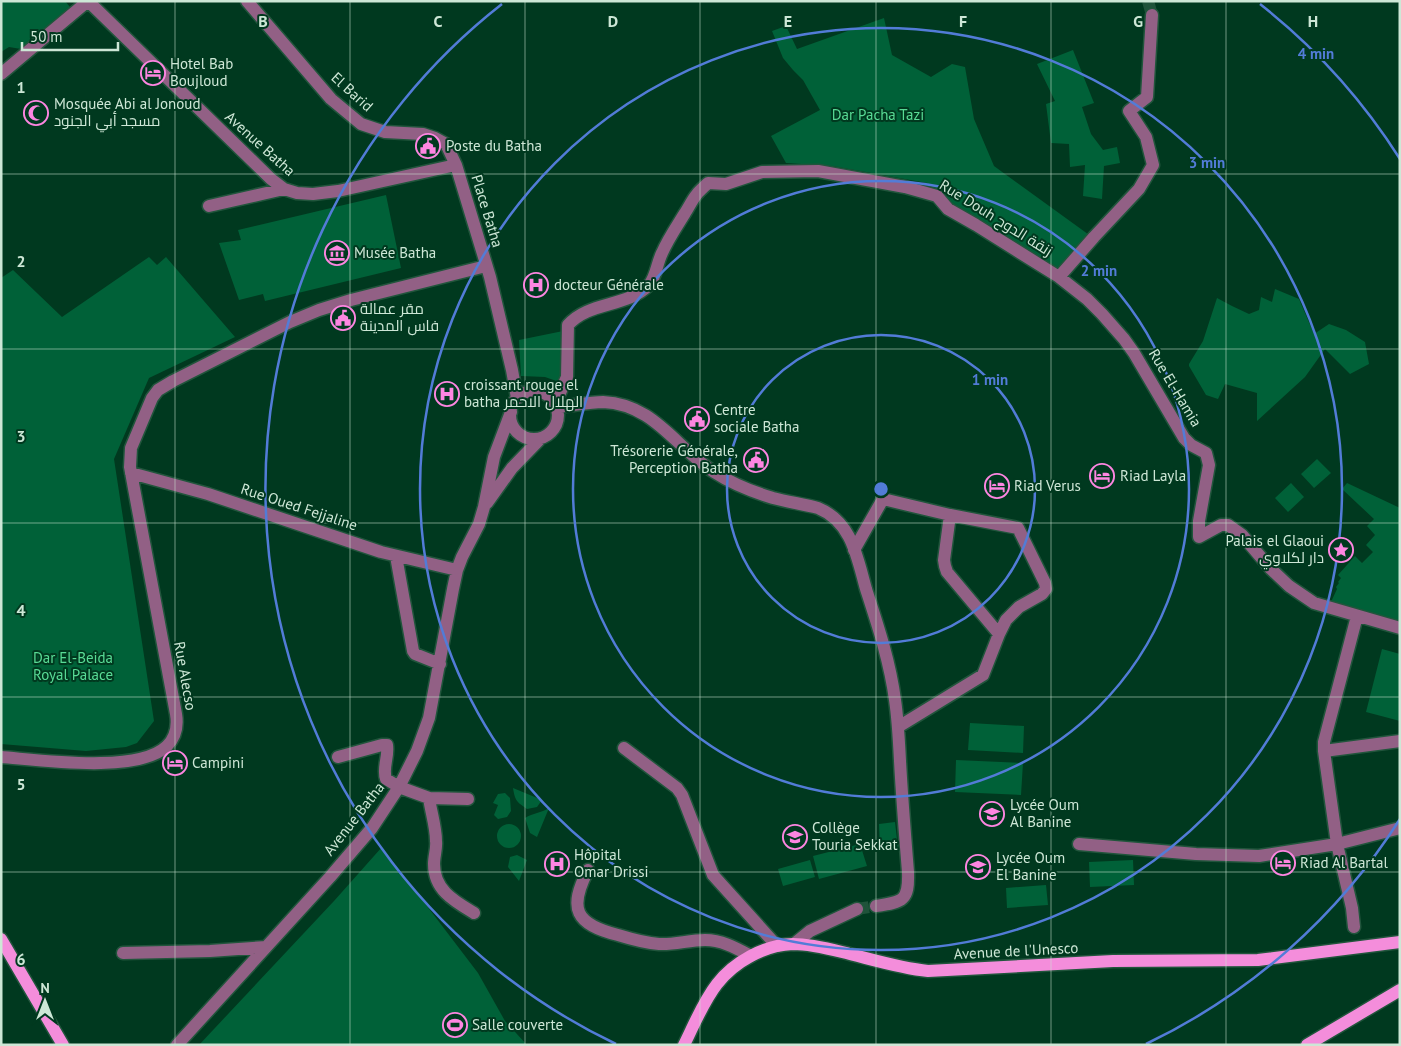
<svg xmlns="http://www.w3.org/2000/svg" width="1401" height="1046" viewBox="0 0 1401 1046" font-family="'PT Sans',Cairo,sans-serif">
  <style>
    .green { fill: #006138 }
    .lines { fill: none; stroke-linecap: round; stroke-linejoin: round }
    .minor-tunnel { stroke: #1f533a; stroke-width: 12; stroke-dasharray: 12 6; stroke-linecap: butt }
    .minor-casing { stroke: #21553c; stroke-width: 15 }
    .major-casing { stroke: #21553c; stroke-width: 15 }
    .minor { stroke: #926085; stroke-width: 12 }
    .major { stroke: #f48ddb; stroke-width: 12 }
    .grid { fill: none; stroke: #cde7d6; stroke-width: 1; stroke-opacity: 0.55 }
    .ring { fill: none; stroke: #527cd7; stroke-width: 2.5 }
    .labels { text-anchor: middle; stroke-width: 4; stroke-linejoin: round; paint-order: stroke }
    .poi-label { font-size: 15px; fill: #cde7d6; stroke: #00391f; text-anchor: start }
    .street-label { font-size: 15px; fill: #cde7d6; stroke: #00391f }
    .park-label { font-size: 15px; fill: #58db95; stroke: #00391f }
    .grid-label { font-size: 16px; text-anchor: middle; font-weight: bold; fill: #cde7d6; stroke: #00391f; stroke-width: 4; stroke-linejoin: round; paint-order: stroke }
    .centre { fill: #527cd7; stroke: #00391f; stroke-width: 2.5 }
    .ring-label { font-size: 15px; text-anchor: middle; font-weight: bold; fill: #527cd7; stroke: #00391f; stroke-width: 4; stroke-linejoin: round; paint-order: stroke }
  </style>
  <rect width="100%" height="100%" fill="#00391f"/>
  <path class="green" d="M1,1H65L70,7L21,49L9,47L1,52Z
    M884,18L892,55L931,77L952,64L965,67L974,119L994,166L1092,237L1058,276L953,210L941,194L927,183L832,166L786,163L771,136L820,110L803,80L793,70L783,58L772,31L786,26L797,49Z
    M1073,50L1094,103L1082,107L1091,134L1103,150L1117,147L1120,163L1104,166L1102,199L1083,196L1085,165L1070,167L1069,144L1051,143L1046,104L1055,101L1037,64Z
    M386,195L401,268L265,301L263,294L239,300L219,243L241,240L238,230Z
    M149,257L157,265L166,257L235,337L149,378L114,459L154,721L137,743L126,747L86,751L1,744V278L13,270L62,317Z
    M1275,289L1299,299L1314,334L1329,324L1346,330L1365,342L1369,364L1350,374L1325,349L1305,377L1257,421V393L1225,384L1218,399L1206,395L1189,366V364L1203,341L1217,298L1232,306L1249,314L1259,310L1261,297L1272,302Z
    M568,330L562,383L545,377L521,376L519,340Z
    M1317,459L1331,473L1314,488L1301,474Z
    M1291,483L1304,497L1288,512L1275,498Z
    M1347,483L1400,508V625L1331,602L1337,589L1336,587L1339,583L1338,582L1341,578L1338,575L1355,556L1362,563L1373,552L1366,545L1375,535L1367,526L1374,519L1342,489Z
    M1382,649L1400,654V721L1366,712Z
    M970,723L1024,726L1023,753L968,750Z
    M956,760L1023,763L1021,795L955,792Z
    M513,788L542,800L537,807L527,809C517,802 515,801 513,788Z
    M505,793L510,798L511,811L507,817L498,819L494,815L498,805L493,803L498,794Z
    M549,808L537,837L530,833L525,818C533,813 541,813 549,808Z
    M895,822L898,848L880,850L879,824Z
    M497 836a12 12 0 1 1 24 0a12 12 0 1 1-24 0Z
    M860,844L867,866L819,879L813,856Z
    M382,847L478,973L505,1021L527,1045H199L334,901Z
    M517,855L527,860L519,881L508,867L510,857Z
    M810,860L815,877L783,886L778,869Z
    M1133,860L1134,885L1090,887L1089,862Z
    M1046,885L1048,905L1007,908L1006,888Z"/>
  <g class="lines">
    <path class="minor-tunnel" d="M1148,1L1152,15
      M857,909L876,906"/>
    <defs>
      <path id="minor" d="M88,1L271,179L284,189L297,193L313,194L338,191L456,165
        M247,1L331,99L361,124L385,132L423,134L435,138L446,144L456,165L490,277L512,370L517,398
        M1,74L88,1
        M209,206L284,189
        M1059,277L1094,237L1139,189L1153,165L1146,137L1129,111L1147,97L1152,15
        M510 415a24 24 0 1 1 48 0a24 24 0 1 1-48 0Z
        M555,404L567,377L568,325C589,301 626,308 649,285C656,277 657,263 662,253C668,239 677,226 685,213C689,207 692,200 697,194C700,190 704,187 708,183L726,184L762,172L818,171L905,187L937,196L948,209L976,225L1059,277L1087,299L1102,314L1124,339L1134,353L1184,438L1191,445L1206,453L1209,465L1199,521V537L1221,525H1228L1242,535L1271,569L1289,586L1314,603L1400,628
        M557,407C572,406 588,402 603,402C654,404 675,447 714,472C731,483 753,492 773,498C788,502 803,504 818,508C852,522 857,557 866,589C878,626 890,662 895,700C898,720 899,741 900,761C902,798 905,835 908,872C909,901 903,902 876,906
        M131,473L208,494L381,552L457,570
        M487,503L512,468L541,438
        M950,515L944,560L945,566L947,572L999,634
        M854,550L883,499L950,515L1018,528L1045,583L1046,589L1042,594L1019,607L1006,620L999,634L983,675L898,727
        M396,556L413,651L415,654L440,664
        M624,748L677,788L682,795L713,875L777,946
        M1324,751L1400,741
        M1,757C40,760 138,774 167,746C176,737 178,726 176,714L130,467L131,448L152,398L158,390L173,381L290,322L319,310L351,300L486,266
        M338,757L382,745H387C389,757 382,768 386,779L399,787L429,798L468,799
        M429,798C431,812 436,827 436,841C437,848 434,856 434,864C434,890 454,901 474,913
        M1079,844L1196,854L1259,856L1337,844L1400,828
        M588,870C568,909 575,924 618,935C631,939 645,943 659,944C674,945 689,940 705,940C722,940 736,948 751,956
        M1354,927L1352,908L1337,844L1324,751V742L1357,616
        M794,944L810,931L857,909
        M123,953L210,951L266,947
        M177,1045L330,877L372,828L399,787L417,751L429,718L453,589L457,570L462,557L479,524L484,507L494,457L511,412"/>
      <path id="major" d="M1,939L63,1045
        M684,1045C694,1025 703,1002 717,984C734,962 764,945 793,944C809,944 826,948 842,952C871,959 899,968 928,971L1113,961L1258,960L1400,942
        M1307,1045L1400,990"/>
    </defs>
    <use href="#minor" class="minor-casing"/>
    <use href="#major" class="major-casing"/>
    <use href="#minor" class="minor"/>
    <use href="#major" class="major"/>
  </g>
  <path class="grid" d="M175,1V1045M350,1V1045M525,1V1045M700,1V1045M876,1V1045M1051,1V1045M1226,1V1045M1,174H1400M1,349H1400M1,523H1400M1,697H1400M1,872H1400"/>
  <g class="ring">
    <circle cx="881" cy="489" r="154"/>
    <circle cx="881" cy="489" r="308"/>
    <circle cx="881" cy="489" r="461"/>
    <path d="M1400 819A615 615 0 0 1 1146 1044M616 1044A615 615 0 0 1 502 4M1260 4A615 615 0 0 1 1400 159"/>
  </g>
  <defs>
    <symbol id="hotel-ring" viewBox="-11 -11 22 22"><circle r="9.5" fill="#00391f" stroke="#fd86e1" stroke-width="1.5"/><path d="M-6-4.5h1.5V1H6V5H4.5V3h-9V5H-6ZM-4 0a1.8 1.8 0 1 1 3.6 0ZM.5 0V-2.5h3Q6-2.5 6 0Z" fill="#fd86e1"/></symbol>
    <symbol id="mosque-ring" viewBox="-11 -11 22 22"><circle r="9.5" fill="#00391f" stroke="#fd86e1" stroke-width="1.5"/><path d="M3.5-4.9A6 6 0 1 0 3.5 4.9A5 5 0 1 1 3.5-4.9Z" fill="#fd86e1"/></symbol>
    <symbol id="civic-ring" viewBox="-11 -11 22 22"><circle r="9.5" fill="#00391f" stroke="#fd86e1" stroke-width="1.5"/><path d="M-.6-6.5H3V-4.5H.6V-3L4-1V1h2V6H-6V1h2V-1L-.6-3ZM-1.2 2.5V6h2.4V2.5Z" fill="#fd86e1"/></symbol>
    <symbol id="museum-ring" viewBox="-11 -11 22 22"><circle r="9.5" fill="#00391f" stroke="#fd86e1" stroke-width="1.5"/><path d="M0-6L6-3V-2H-6V-3ZM-5-1h2V3h-2ZM-1-1h2V3h-2ZM3-1h2V3H3ZM-6 4H6V6H-6Z" fill="#fd86e1"/></symbol>
    <symbol id="hospital-ring" viewBox="-11 -11 22 22"><circle r="9.5" fill="#00391f" stroke="#fd86e1" stroke-width="1.5"/><path d="M-5-5h3v3.5h4V-5h3V5h-3V1.5h-4V5h-3Z" fill="#fd86e1"/></symbol>
    <symbol id="sight-ring" viewBox="-11 -11 22 22"><circle r="9.5" fill="#00391f" stroke="#fd86e1" stroke-width="1.5"/><path d="M0-6L1.8-2.2L6-1.7L2.9 1.2L3.7 5.4L0 3.3L-3.7 5.4L-2.9 1.2L-6-1.7L-1.8-2.2Z" fill="#fd86e1"/></symbol>
    <symbol id="university-ring" viewBox="-11 -11 22 22"><circle r="9.5" fill="#00391f" stroke="#fd86e1" stroke-width="1.5"/><path d="M0-5L7-2L0 1L-7-2ZM-4 1L0 2.5L4 1V4Q0 6-4 4Z" fill="#fd86e1"/></symbol>
    <symbol id="school-ring" viewBox="-11 -11 22 22"><circle r="9.5" fill="#00391f" stroke="#fd86e1" stroke-width="1.5"/><path d="M0-5L7-2L0 1L-7-2ZM-4 1L0 2.5L4 1V4Q0 6-4 4Z" fill="#fd86e1"/></symbol>
    <symbol id="stadium-ring" viewBox="-11 -11 22 22"><circle r="9.5" fill="#00391f" stroke="#fd86e1" stroke-width="1.5"/><path d="M0-5a6.5 5 0 1 0 0 10a6.5 5 0 1 0 0-10ZM-3.5-1.8h7v3.6h-7Z" fill="#fd86e1"/></symbol>
  </defs>
  <g fill-rule="evenodd">
    <use href="#hotel-ring" x="139" y="59" width="28" height="28"/>
    <use href="#mosque-ring" x="22" y="99" width="28" height="28"/>
    <use href="#civic-ring" x="414" y="132" width="28" height="28"/>
    <use href="#museum-ring" x="323" y="239" width="28" height="28"/>
    <use href="#hospital-ring" x="522" y="271" width="28" height="28"/>
    <use href="#civic-ring" x="329" y="304" width="28" height="28"/>
    <use href="#hospital-ring" x="433" y="380" width="28" height="28"/>
    <use href="#civic-ring" x="683" y="405" width="28" height="28"/>
    <use href="#civic-ring" x="742" y="446" width="28" height="28"/>
    <use href="#hotel-ring" x="1088" y="462" width="28" height="28"/>
    <use href="#hotel-ring" x="983" y="472" width="28" height="28"/>
    <use href="#sight-ring" x="1327" y="536" width="28" height="28"/>
    <use href="#hotel-ring" x="161" y="749" width="28" height="28"/>
    <use href="#university-ring" x="978" y="800" width="28" height="28"/>
    <use href="#university-ring" x="781" y="823" width="28" height="28"/>
    <use href="#hotel-ring" x="1269" y="849" width="28" height="28"/>
    <use href="#hospital-ring" x="543" y="850" width="28" height="28"/>
    <use href="#school-ring" x="964" y="853" width="28" height="28"/>
    <use href="#stadium-ring" x="441" y="1011" width="28" height="28"/>
  </g>
  <g class="labels">
    <g class="poi-label">
      <text x="170" y="69">Hotel Bab<tspan x="170" dy="17">Boujloud</tspan></text>
      <text x="54" y="109">Mosquée Abi al Jonoud<tspan x="54" dy="17">مسجد أبي الجنود</tspan></text>
      <text x="446" y="151">Poste du Batha</text>
      <text x="354" y="258">Musée Batha</text>
      <text x="554" y="290">docteur Générale</text>
      <text x="360" y="314">مقر عمالة<tspan x="360" dy="17">فاس المدينة</tspan></text>
      <text x="464" y="390">croissant rouge el<tspan x="464" dy="17">batha الهلال الاحمر</tspan></text>
      <text x="714" y="415">Centre<tspan x="714" dy="17">sociale Batha</tspan></text>
      <text x="738" y="456" text-anchor="end">Trésorerie Générale,<tspan x="738" dy="17">Perception Batha</tspan></text>
      <text x="1120" y="481">Riad Layla</text>
      <text x="1014" y="491">Riad Verus</text>
      <text x="1324" y="546" text-anchor="end">Palais el Glaoui<tspan x="1324" dy="17">دار لكلاوي</tspan></text>
      <text x="192" y="768">Campini</text>
      <text x="1010" y="810">Lycée Oum<tspan x="1010" dy="17">Al Banine</tspan></text>
      <text x="812" y="833">Collège<tspan x="812" dy="17">Touria Sekkat</tspan></text>
      <text x="574" y="860">Hôpital<tspan x="574" dy="17">Omar Drissi</tspan></text>
      <text x="996" y="863">Lycée Oum<tspan x="996" dy="17">El Banine</tspan></text>
      <text x="1300" y="868">Riad Al Bartal</text>
      <text x="472" y="1030">Salle couverte</text>
    </g>
    <g class="street-label">
      <text transform="translate(352 92) rotate(42)" y="5">El Barid</text>
      <text transform="translate(260 144) rotate(42)" y="5">Avenue Batha</text>
      <text transform="translate(487 211) rotate(73)" y="5">Place Batha</text>
      <text transform="translate(996 218) rotate(32)" y="5">Rue Douh زنقة الدوح</text>
      <text transform="translate(1175 388) rotate(59)" y="5">Rue El-Hamia</text>
      <text transform="translate(299 507) rotate(18)" y="5">Rue Oued Fejjaline</text>
      <text transform="translate(185 676) rotate(80)" y="5">Rue Alecso</text>
      <text transform="translate(354 819) rotate(-52)" y="5">Avenue Batha</text>
      <text transform="translate(1016 951) rotate(-3)" y="5">Avenue de l'Unesco</text>
    </g>
    <g class="park-label">
      <text x="878" y="120">Dar Pacha Tazi</text>
      <text x="73" y="663">Dar El-Beida<tspan x="73" dy="17">Royal Palace</tspan></text>
    </g>
  </g>
  <g class="grid-label">
    <text x="263" y="27">B</text>
    <text x="438" y="27">C</text>
    <text x="613" y="27">D</text>
    <text x="788" y="27">E</text>
    <text x="963" y="27">F</text>
    <text x="1138" y="27">G</text>
    <text x="1313" y="27">H</text>
    <text x="21" y="93">1</text>
    <text x="21" y="267">2</text>
    <text x="21" y="442">3</text>
    <text x="21" y="616">4</text>
    <text x="21" y="790">5</text>
    <text x="21" y="965">6</text>
  </g>
  <circle cx="881" cy="489" r="8" class="centre"/>
  <g class="ring-label">
    <text x="1316" y="59">4 min</text>
    <text x="1207" y="168">3 min</text>
    <text x="1099" y="276">2 min</text>
    <text x="990" y="385">1 min</text>
  </g>
  <rect width="1401" height="1046" fill="none" stroke="#cde7d6" stroke-width="5"/>
  <g transform="translate(45 1001)" stroke="#00391f" stroke-width="4" paint-order="stroke">
  <path d="M0-4L9 19L0 12L-9 19Z" fill="#cde7d6"/>
  <text y="-8" font-size="14" font-weight="bold" text-anchor="middle" fill="#cde7d6">N</text>
  </g>
  <path d="M22 42v8h96v-8" fill="none" stroke="#cde7d6" stroke-width="2.5"/>
  <text x="30" y="42" font-size="15" fill="#cde7d6" stroke="#00391f" stroke-width="4" paint-order="stroke">50 m</text>
</svg>
